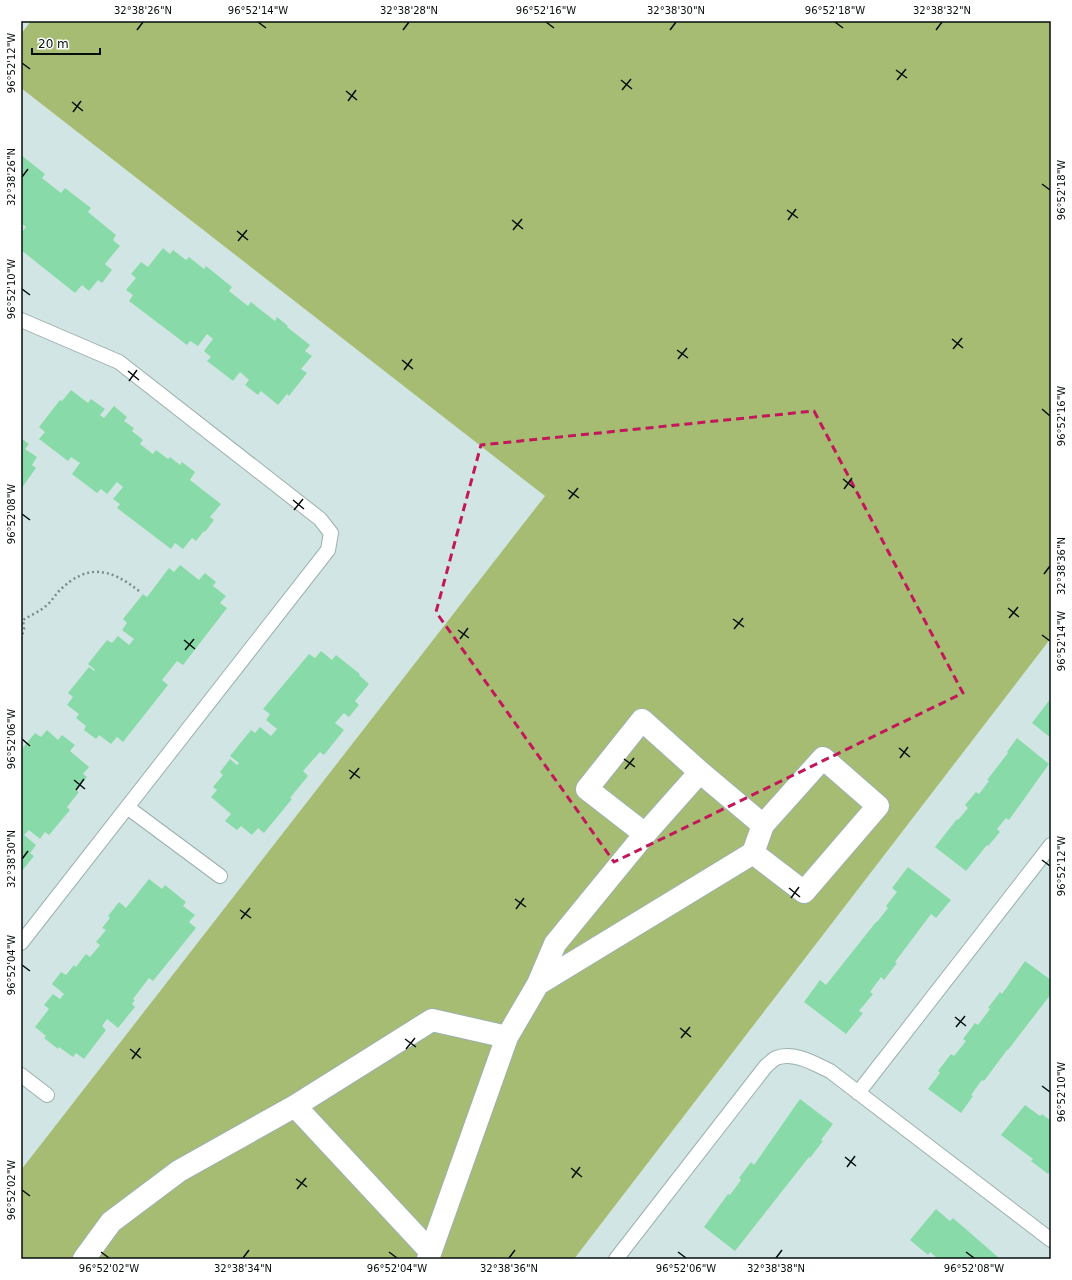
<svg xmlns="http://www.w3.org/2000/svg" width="1072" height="1280" viewBox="0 0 1072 1280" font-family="'DejaVu Sans',sans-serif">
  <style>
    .green { fill: #a7bc73 }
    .building { fill: #88dba8 }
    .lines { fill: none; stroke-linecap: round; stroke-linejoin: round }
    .service-casing { stroke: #9cb0ae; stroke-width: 16 }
    .minor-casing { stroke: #9cb0ae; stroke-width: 24 }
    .path { stroke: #7c8b89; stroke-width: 2.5; stroke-dasharray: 2 3; stroke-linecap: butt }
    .service { stroke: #fff; stroke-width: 14 }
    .minor { stroke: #fff; stroke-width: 22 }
    .marked { fill: none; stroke: #c2185b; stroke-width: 3; stroke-dasharray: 8 5; stroke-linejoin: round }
    .ticks { fill: none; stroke: #060d0d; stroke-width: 1.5 }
    .neatline { fill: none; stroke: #060d0d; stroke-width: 1.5 }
    .ticks-label { font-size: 10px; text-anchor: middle; fill: #060d0d }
  </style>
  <rect width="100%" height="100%" fill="#d1e6e4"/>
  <path class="green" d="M31,21H1051V638L574,1259H21V1170L545,496L21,88V34Z"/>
  <path class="building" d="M21,155L45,174L42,178L61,193L65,188L91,208L88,212L116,235L113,240L120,246L105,264L112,270L102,283L98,280L89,291L82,285L75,293L21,250V245L23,243L21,242V233L26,227L21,223Z
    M163,248L170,254L173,250L186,260L189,257L204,269L206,266L232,287L229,291L248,306L251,302L275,321L277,317L288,326L287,327L310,345L305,351L312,356L301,369L307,373L289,396L287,394L278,405L261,391L258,395L245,385L249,380L240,372L233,381L207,361L211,357L204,351L213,339L207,334L198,346L190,341L187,345L129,301L133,295L126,290L136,278L131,274L141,262L148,267Z
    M71,390L88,403L91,399L105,409L100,415L104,418L114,406L127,417L124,421L134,428L132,431L143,440L140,444L153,454L156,450L168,459L170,457L180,465L182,462L195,472L190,480L221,504L210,517L214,520L205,532L204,531L196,541L192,538L183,549L175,543L171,549L117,508L120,504L113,499L123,487L117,482L107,494L101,489L97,493L72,474L80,463L71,457L68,461L39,439L45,432L39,427L60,400L62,401Z
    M21,438L29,444L25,449L37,457L32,465L36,468L21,489Z
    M180,565L199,580L205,573L216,582L213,586L226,596L220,603L227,608L183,665L177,661L162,680L168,685L123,742L117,737L111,744L99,735L96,739L84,730L86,726L76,718L79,714L67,705L73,697L68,693L89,667L94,671L95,670L88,664L107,640L112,643L118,636L129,645L134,639L122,630L127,623L123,619L143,594L147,597L169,568L174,572Z
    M321,651L332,660L336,655L360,674L359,675L369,684L355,701L359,705L349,717L344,713L335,723L344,730L324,755L320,752L303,771L308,776L290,798L292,799L264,833L258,828L252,835L241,826L237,830L225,821L231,814L211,797L217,790L213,787L223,775L220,772L230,759L237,765L239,763L230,756L251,730L255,733L260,727L271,736L277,729L266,720L270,714L263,709L309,654L315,658Z
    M1051,698V738L1032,723Z
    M47,730L58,740L62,735L75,745L70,751L89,767L83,774L87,777L76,790L79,792L67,807L70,810L49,835L45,832L40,839L29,830L24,835L36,845L30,853L34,856L21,872V750L35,733L41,737Z
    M1017,738L1049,764L1009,820L1006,818L997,829L1000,832L988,846L987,845L966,871L935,847L957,819L958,820L968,808L965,805L976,792L979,794L989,781L987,780L1008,753L1007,752Z
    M908,867L951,900L936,918L931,914L895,962L897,963L884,980L881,977L870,992L873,994L859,1011L863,1013L846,1034L804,1002L820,980L826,985L876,922H877L888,908L886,906L897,892L892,888Z
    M149,879L162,889L165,885L186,902L183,906L195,915L189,922L196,928L153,981L149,978L133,999L135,1000L132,1004L135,1007L118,1028L107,1019L102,1026L106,1030L84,1059L76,1053L73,1057L59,1047L58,1049L44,1038L46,1036L35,1027L49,1009L44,1005L53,994L60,999L64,994L52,984L61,972L66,975L74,965L76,967L86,954L90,957L100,945L96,942L106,930L102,928L110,918L108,916L119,902L126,908Z
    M1025,961L1051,980V994L1008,1050H1007L984,1081L982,1080L971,1095L973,1096L961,1113L928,1089L940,1073L938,1071L951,1054L954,1056L966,1041L963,1039L975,1023L978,1025L990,1009L988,1008L1000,992L1002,994Z
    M800,1099L833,1124L821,1140L823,1141L810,1158L809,1157L735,1251L704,1227L728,1194L730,1195L741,1180L739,1178L751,1162L754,1165Z
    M1025,1105L1040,1116L1042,1114L1051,1121V1172L1050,1171L1048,1174L1031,1161L1033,1159L1001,1135Z
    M936,1209L950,1221L953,1218L999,1258L938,1259L930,1252L928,1255L910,1240Z"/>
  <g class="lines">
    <defs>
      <path id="service" d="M21,320L119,362L320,519L331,533L328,550L21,943
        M127,807L220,876
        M21,1075L47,1095
        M858,1093L1051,845
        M616,1259L766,1066C769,1064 772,1060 776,1058C794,1051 815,1064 830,1071L1051,1240"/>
      <path id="minor" d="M700,772L645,834L587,789L642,720L700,772L763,825
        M538,984L555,944L645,834
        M430,1251L295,1106L432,1020L507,1037
        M84,1259L111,1222L179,1171L295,1106
        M428,1259L507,1037L538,984L753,853L763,825L823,758L878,806L804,892L753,853"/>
    </defs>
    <use href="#service" class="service-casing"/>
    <use href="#minor" class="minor-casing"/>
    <path class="path" d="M21,522V524
      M21,639L24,629L23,620C31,615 41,611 47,605C52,601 55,595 59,591C87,563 110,568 139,591"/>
    <use href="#service" class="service"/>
    <use href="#minor" class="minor"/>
  </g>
  <path class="marked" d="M814,411L963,693L614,862L436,612L481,445Z"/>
  <path class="ticks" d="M258,22L266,28M546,22L554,28M835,22L843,28M137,30L143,22M403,30L409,22M670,30L676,22M936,30L942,22M22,63L30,69M896,70L907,78M621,80L632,89M897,80L906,69M622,90L631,79M346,91L357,100M348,101L356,90M72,102L83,111M73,112L81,101M22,177L28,169M1042,184L1050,190M787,210L798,218M512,220L523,229M788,220L796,209M513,230L522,219M237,231L248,240M238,241L247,230M22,289L30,295M952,339L963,348M953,349L962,338M677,350L688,358M678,359L687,348M402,360L413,369M404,370L412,359M128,371L139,380M129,381L137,370M1042,409L1050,416M843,479L854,488M844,489L852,478M568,490L579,498M569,499L578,488M293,500L304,509M294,510L303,499M22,514L30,520M1044,574L1050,566M1008,608L1019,617M1009,618L1018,607M733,619L744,627M734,629L743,618M458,630L469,638M1042,635L1050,641M460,639L468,628M184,640L195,649M185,650L194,639M22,739L30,746M899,748L910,757M900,758L908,747M624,759L635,767M625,769L634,758M349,770L360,778M350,779L359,768M74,780L85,789M76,790L84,779M22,859L28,851M1042,860L1050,866M789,888L800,897M791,898L799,887M515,899L526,907M516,909L524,898M240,910L251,918M241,919L250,908M22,965L30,971M955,1017L966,1026M956,1027L965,1016M680,1028L691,1037M681,1038L690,1027M405,1039L416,1047M130,1049L141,1058M406,1049L415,1038M132,1059L140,1048M1042,1086L1050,1092M845,1157L856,1166M847,1167L855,1156M571,1168L582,1177M572,1178L580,1167M296,1179L307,1187M297,1189L306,1178M22,1190L30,1196M101,1252L109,1258M389,1252L397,1258M678,1252L686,1258M966,1252L974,1258M243,1258L249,1250M509,1258L515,1250M776,1258L782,1250"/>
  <rect width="1072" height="1280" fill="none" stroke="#ffffff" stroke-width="44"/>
  <path d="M32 48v6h68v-6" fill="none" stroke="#060d0d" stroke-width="2"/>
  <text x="38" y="48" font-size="12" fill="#060d0d" stroke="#ffffff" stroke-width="3" paint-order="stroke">20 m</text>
  <rect x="22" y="22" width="1028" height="1236" class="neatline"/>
  <g class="ticks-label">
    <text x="143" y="14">32°38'26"N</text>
    <text x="258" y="14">96°52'14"W</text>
    <text x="409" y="14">32°38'28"N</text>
    <text x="546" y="14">96°52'16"W</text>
    <text x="676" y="14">32°38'30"N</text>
    <text x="835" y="14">96°52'18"W</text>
    <text x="942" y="14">32°38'32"N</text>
    <text transform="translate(11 63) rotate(-90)" y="4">96°52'12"W</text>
    <text transform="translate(11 177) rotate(-90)" y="4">32°38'26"N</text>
    <text transform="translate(1061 190) rotate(-90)" y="4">96°52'18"W</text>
    <text transform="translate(11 289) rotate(-90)" y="4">96°52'10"W</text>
    <text transform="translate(1061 416) rotate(-90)" y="4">96°52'16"W</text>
    <text transform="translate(11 514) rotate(-90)" y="4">96°52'08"W</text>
    <text transform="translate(1061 566) rotate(-90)" y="4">32°38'36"N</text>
    <text transform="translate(1061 641) rotate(-90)" y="4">96°52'14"W</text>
    <text transform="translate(11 739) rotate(-90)" y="4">96°52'06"W</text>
    <text transform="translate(11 859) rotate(-90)" y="4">32°38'30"N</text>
    <text transform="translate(1061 866) rotate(-90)" y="4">96°52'12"W</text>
    <text transform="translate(11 965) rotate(-90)" y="4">96°52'04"W</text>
    <text transform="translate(1061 1092) rotate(-90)" y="4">96°52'10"W</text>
    <text transform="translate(11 1190) rotate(-90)" y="4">96°52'02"W</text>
    <text x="109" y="1272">96°52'02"W</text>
    <text x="243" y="1272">32°38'34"N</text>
    <text x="397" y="1272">96°52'04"W</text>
    <text x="509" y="1272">32°38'36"N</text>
    <text x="686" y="1272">96°52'06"W</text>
    <text x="776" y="1272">32°38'38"N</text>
    <text x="974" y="1272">96°52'08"W</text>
  </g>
</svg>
